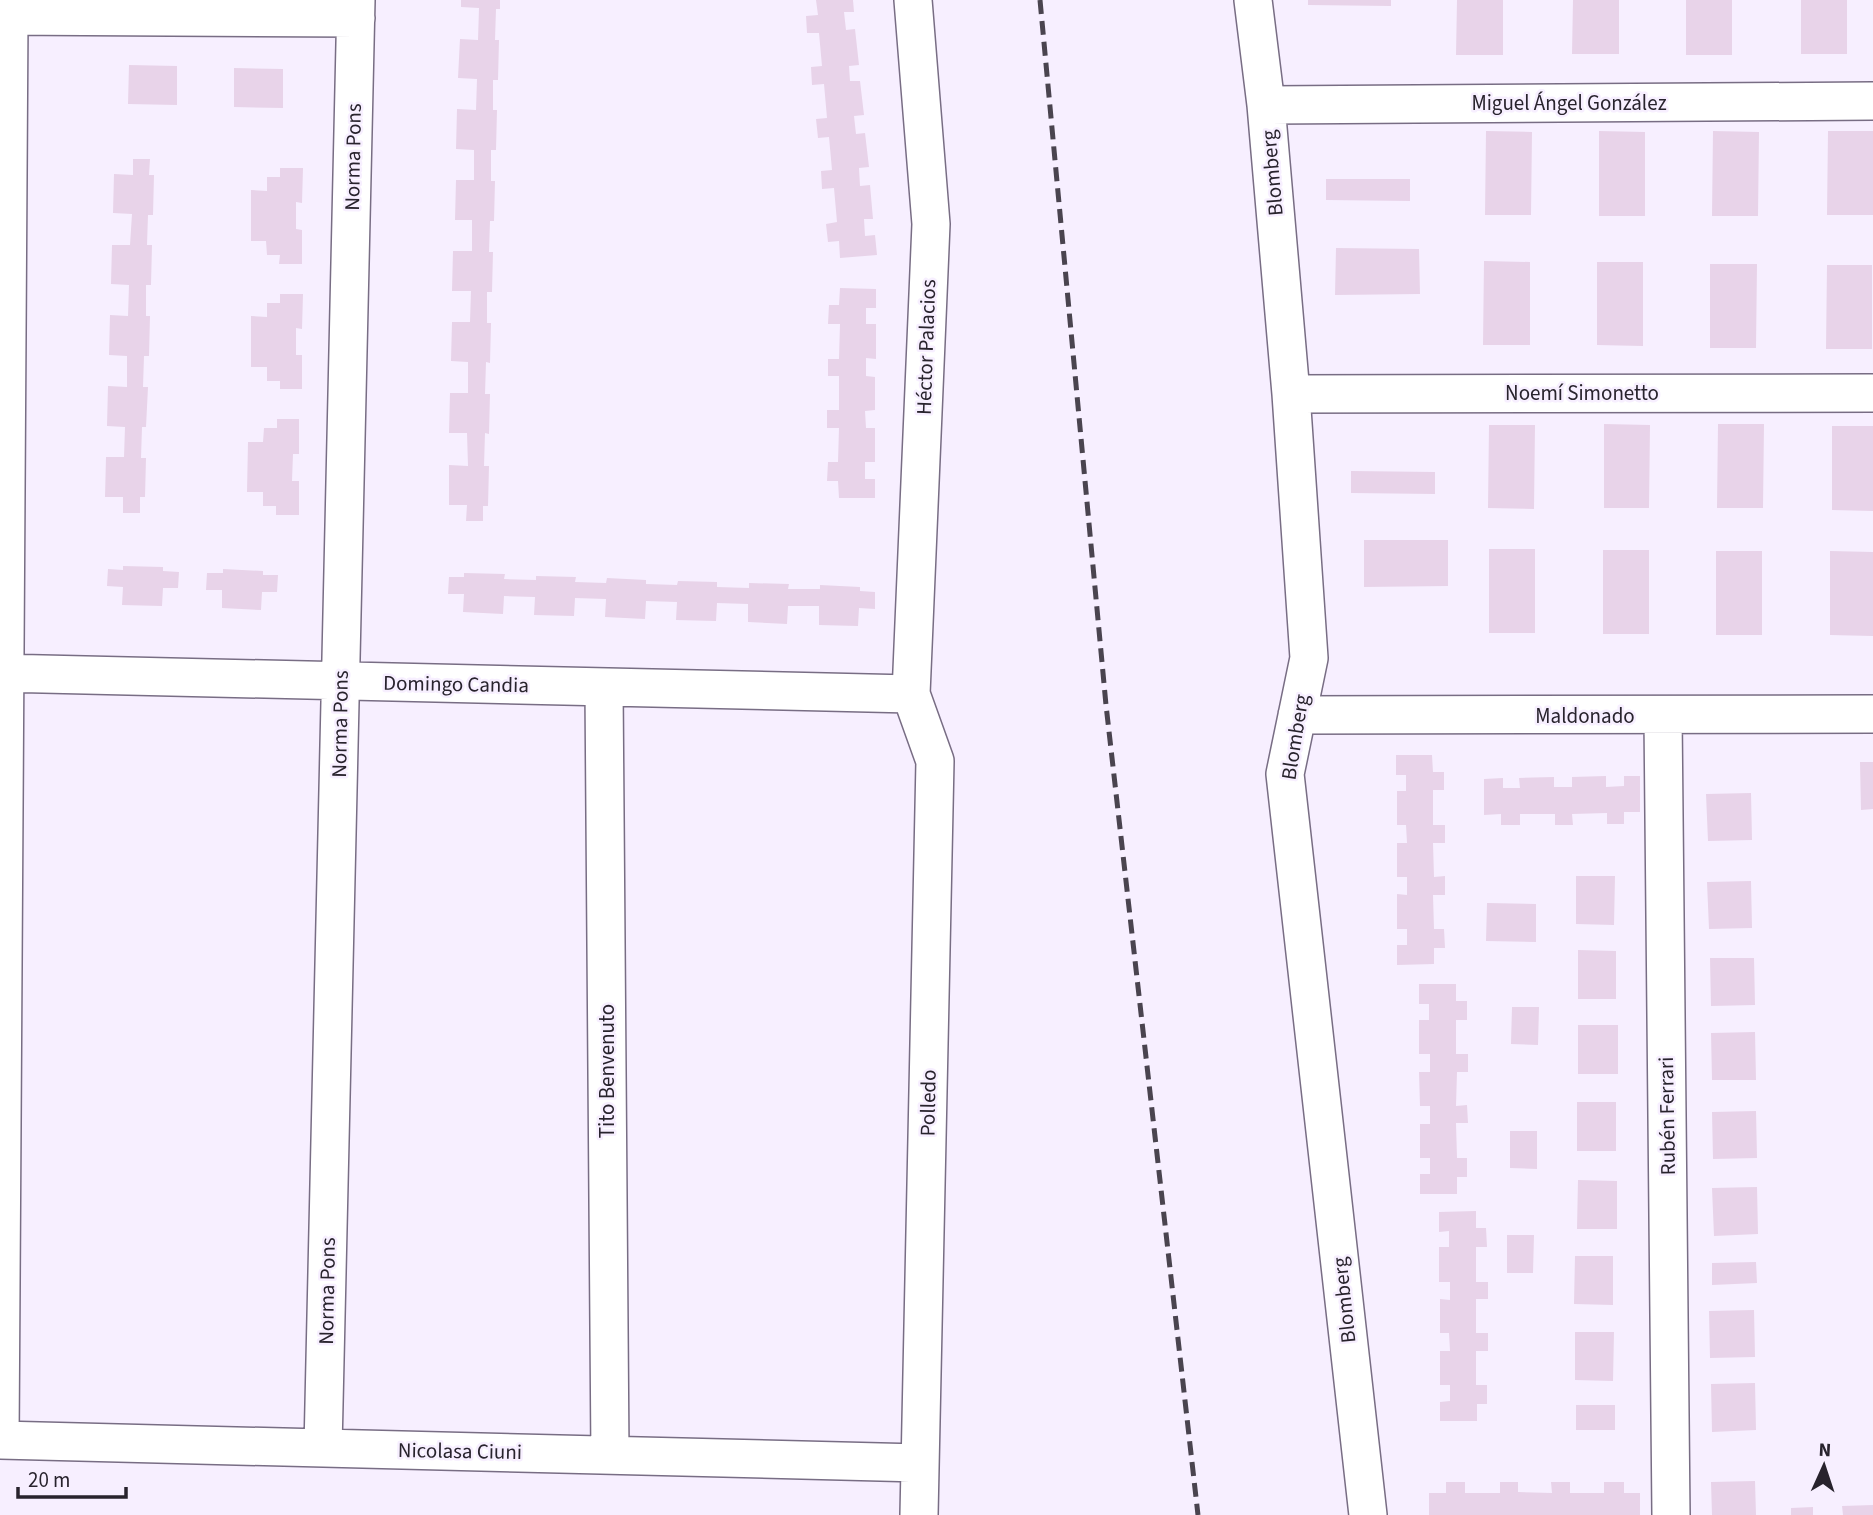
<svg xmlns="http://www.w3.org/2000/svg" width="1873" height="1515" viewBox="0 0 1873 1515" font-family="'Source Sans 3',sans-serif">
  <style>
    .building { fill: #e8d3e9 }
    .lines { fill: none; stroke-linecap: round; stroke-linejoin: round }
    .minor-casing { stroke: #786d84; stroke-width: 40 }
    .minor { stroke: #fff; stroke-width: 37 }
    .rail { stroke: #4a444f; stroke-width: 5; stroke-dasharray: 14 7; stroke-linecap: butt }
    .labels { text-anchor: middle; stroke-width: 5; stroke-linejoin: round; paint-order: stroke }
    .street-label { font-size: 21px; fill: #28232d; stroke: #f7efff }
  </style>
  <rect width="100%" height="100%" fill="#f7efff"/>
  <path class="building" d="M461,0H500V9H496L495,40H499L498,80H493V110H497L496,150H491V181H495L494,221H490L489,252H493L492,292H487V323H491L490,363L486,362L485,394H490L489,434L485,433L484,466H489L488,506H483V521H466L467,505H449V465L468,466L467,433H449L450,393H468V362L451,361L452,322H470L471,291H452L453,251H472V220H455L456,180H474V150L456,149L457,109L476,110L477,79L458,78L460,39L478,40L479,8L461,7Z
    M816,0H853L854,12H844L846,30L855,29L859,65L849,66L850,81H860L864,115L854,116L856,134L865,133L869,167L859,168L860,186L870,185L873,219H864L865,236L875,235L877,255L840,258L839,241L828,242L826,224L837,222L834,188L822,189L821,171L832,170L829,137L818,138L816,119L827,118L824,84L812,85L811,67L822,66L819,33H807L806,16L818,15Z
    M1308,0H1391V6L1308,5Z
    M1457,0H1503V55H1456Z
    M1573,0H1619V54H1572Z
    M1686,0H1732V55H1686Z
    M1801,0H1847V54H1801Z
    M129,65L177,66V105L128,104Z
    M234,68L283,69V108L234,107Z
    M1486,131L1532,132L1531,215H1485Z
    M1599,131L1645,132V216H1599Z
    M1713,131L1759,132L1758,216H1712Z
    M1828,131H1873V215H1827Z
    M133,159H150L149,175H154L153,215H148L147,245H152L151,285H146V316H150L149,356H144L143,387H148L146,427H142L141,458H146L145,497H140V513H123V497H105L106,457H124L125,427L107,426L108,386L127,387V356L109,355L110,315L128,316L129,285L111,284L112,245H130L132,214L113,213L114,174L133,175Z
    M280,168H303L302,203L296,202V229L302,230V264H279L280,255H267L266,241H251V190L267,191V177H280Z
    M1326,179H1410V201L1326,200Z
    M1336,248L1419,249L1420,294L1335,295Z
    M1484,261L1530,262V345H1483Z
    M1597,262H1643V346L1597,345Z
    M1710,264H1757L1756,348H1710Z
    M1827,265H1872V349H1826Z
    M840,288L876,289V308H866V324H876V359L866,358V376L875,377V410L865,411L866,428H875V462H865V479H875V498H839L838,481H827L828,462H838L839,428H827V410H839V376H828V359H839L840,324H828L829,305H839Z
    M280,294H303L302,329L296,328V355H302V389H280V381H267V367H251V316L267,317V303H280Z
    M277,419H299V454H293L292,481H299V515H276V506H263V492H247L248,442H263L264,428H277Z
    M1604,424L1650,425L1649,508H1604Z
    M1718,424H1764L1763,508H1717Z
    M1489,425H1535L1534,509L1488,508Z
    M1832,426H1873V511L1832,510Z
    M1351,471L1435,472V494L1351,493Z
    M1364,540H1448V586L1364,587Z
    M1489,549H1535V633H1489Z
    M1603,550H1649V634H1603Z
    M1716,551H1762V635H1716Z
    M1830,551L1873,552V636L1830,635Z
    M123,566L163,567V571L179,572L178,588H163L162,606L122,605L123,587L107,586L108,569L123,570Z
    M223,569L263,571V575H278L277,592H262L261,610L222,608V590H206L207,573H223Z
    M464,573L505,574L504,579L536,580V576L576,577L575,582L606,583L607,578L646,580V584L677,585L678,581L717,582V587L749,588V583L789,584L788,589H820V585L860,587V591L875,592V609L859,608L858,626L819,625V606H788L787,624L748,622V604L717,603L716,621L676,620L677,602L646,601L645,619L605,617L606,599L575,598L574,616L534,615L535,597L504,596L503,614L463,612L464,594H448L449,577H464Z
    M1396,755H1432L1433,772H1444V790H1433V825H1445V843H1433L1434,877L1445,876V895H1433L1434,929H1444L1445,948H1434V964L1397,965V945H1407V929H1397V894L1407,895V877H1397V843H1407L1406,825H1397V791H1406V775H1396Z
    M1860,762H1873V809L1861,810Z
    M1606,776V787L1624,786V776H1640V812H1624V824H1607V813L1572,814L1573,825H1555V814H1520V825H1501V814L1484,815V779L1503,778V788H1520L1519,778L1554,777V787H1572V777Z
    M1751,793L1752,840L1708,841L1706,794Z
    M1576,876H1615L1614,925L1576,924Z
    M1751,881L1752,928L1709,929L1707,882Z
    M1487,903L1536,904V942L1486,941Z
    M1578,950L1616,951V999H1578Z
    M1710,958H1754L1755,1005L1711,1006Z
    M1419,984H1456V1001H1467V1020H1456V1054H1468V1072H1457L1456,1106L1467,1105L1468,1123H1456L1457,1158H1467V1177H1457V1194H1420V1174H1430V1158H1420V1124H1430V1106H1420L1419,1072H1430V1054H1419V1020H1429V1004H1419Z
    M1512,1007H1539L1538,1045L1511,1044Z
    M1578,1025H1618V1074H1578Z
    M1755,1032L1756,1080H1712L1711,1033Z
    M1577,1102H1616V1151H1577Z
    M1756,1111L1757,1158L1713,1159L1712,1112Z
    M1510,1131H1537V1169L1510,1168Z
    M1578,1180L1617,1181V1229H1577Z
    M1757,1187L1758,1234L1714,1236L1712,1188Z
    M1476,1211V1228H1486L1487,1247H1476V1282H1488V1299H1476V1333H1488V1351H1476V1385H1487V1404H1477V1421H1440V1402L1450,1401V1385H1440V1351H1450L1449,1333H1440V1299L1450,1300V1282H1439V1247H1449V1231L1439,1232V1212Z
    M1507,1235H1534L1533,1273H1507Z
    M1575,1256H1613V1305L1574,1304Z
    M1756,1262L1757,1283L1712,1285V1263Z
    M1754,1310L1755,1357L1710,1358L1709,1311Z
    M1575,1332H1614L1613,1381L1575,1380Z
    M1755,1383L1756,1430L1712,1432L1711,1384Z
    M1576,1405H1615V1430H1576Z
    M1755,1481L1756,1515H1712L1711,1482Z
    M1446,1482H1465V1493H1500V1482H1518V1492L1552,1493L1551,1482H1570V1493H1604V1482H1624V1493H1640V1515H1429V1493H1446Z
    M1873,1505V1515H1843L1842,1506Z
    M1813,1507V1515H1791V1508Z"/>
  <g class="lines">
    <defs>
      <path id="minor" d="M913,0L931,224L911,694L935,761L919,1515
        M1253,0L1266,105L1291,394L1309,658L1285,774L1368,1515
        M0,16L356,18
        M1266,105L1873,101
        M1291,394L1873,393
        M0,673L911,694
        M604,687L610,1455
        M1297,715L1873,714
        M1663,716L1671,1515
        M0,1440L9,16
        M0,1440L920,1463
        M323,1448L356,0"/>
    </defs>
    <use href="#minor" class="minor-casing"/>
    <use href="#minor" class="minor"/>
    <path class="rail" d="M1040,0L1106,705L1198,1515"/>
  </g>
  <g class="labels">
    <g class="street-label">
      <text x="1569" y="110">Miguel Ángel González</text>
      <text transform="translate(353 157) rotate(-89)" y="7">Norma Pons</text>
      <text transform="translate(1272 173) rotate(-95)" y="7">Blomberg</text>
      <text transform="translate(926 347) rotate(-88)" y="7">Héctor Palacios</text>
      <text x="1582" y="400">Noemí Simonetto</text>
      <text transform="translate(456 684) rotate(1)" y="7">Domingo Candia</text>
      <text x="1585" y="723">Maldonado</text>
      <text transform="translate(340 724) rotate(-89)" y="7">Norma Pons</text>
      <text transform="translate(1295 737) rotate(-81)" y="7">Blomberg</text>
      <text transform="translate(607 1071) rotate(-90)" y="7">Tito Benvenuto</text>
      <text transform="translate(928 1103) rotate(-89)" y="7">Polledo</text>
      <text transform="translate(1667 1116) rotate(-91)" y="7">Rubén Ferrari</text>
      <text transform="translate(327 1291) rotate(-89)" y="7">Norma Pons</text>
      <text transform="translate(1344 1300) rotate(-96)" y="7">Blomberg</text>
      <text transform="translate(460 1451) rotate(1)" y="7">Nicolasa Ciuni</text>
    </g>
  </g>
  <g transform="translate(1824 1466) rotate(3)" stroke="#f7efff" stroke-width="5" paint-order="stroke">
  <path d="M0-5L12 26L0 18L-12 26Z" fill="#28232d"/>
  <text y="-10" font-size="19" font-weight="bold" text-anchor="middle" fill="#28232d">N</text>
  </g>
  <path d="M18 1487v10h108v-10" fill="none" stroke="#28232d" stroke-width="3.5"/>
  <text x="28" y="1487" font-size="21" fill="#28232d" stroke="#f7efff" stroke-width="5" paint-order="stroke">20 m</text>
</svg>
